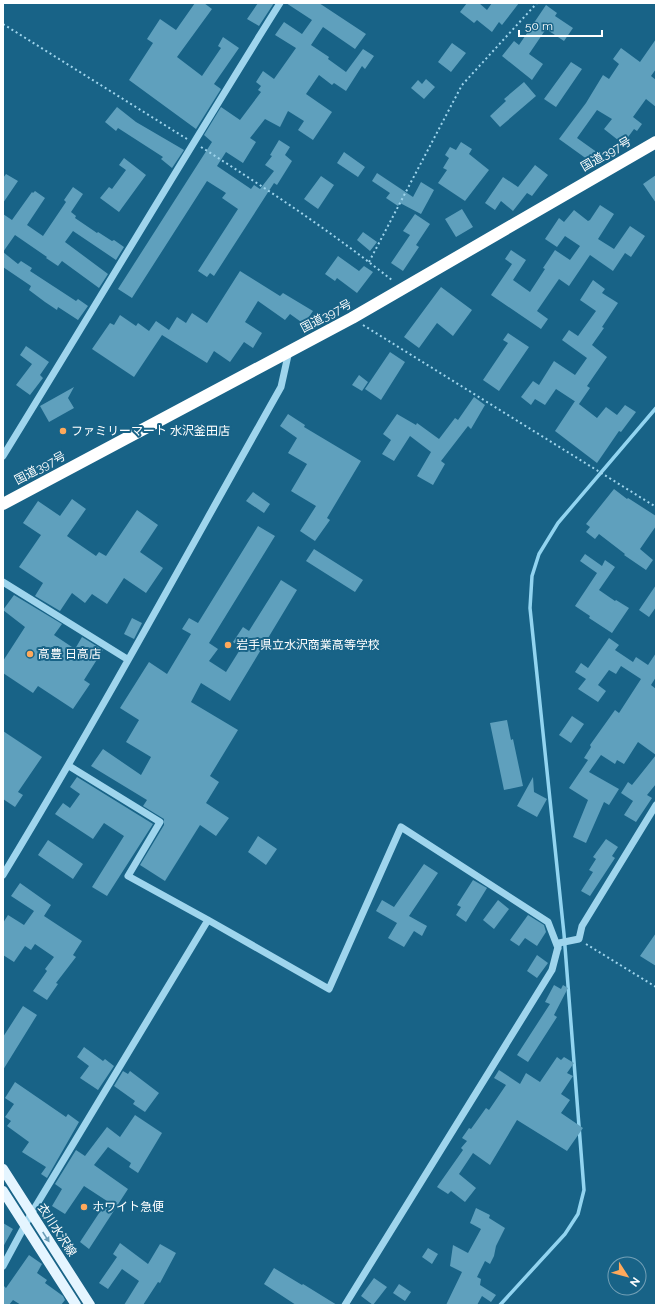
<svg xmlns="http://www.w3.org/2000/svg" width="659" height="1308" viewBox="0 0 659 1308" font-family="Raleway,'Noto Sans JP',sans-serif">
  <style>
    .lines { fill: none; stroke-linecap: round; stroke-linejoin: round }
    .stream { stroke: #92d4f0; stroke-width: 3.5 }
    .building { fill: #5fa0bd }
    .path { stroke: #9fd5ed; stroke-width: 2; stroke-dasharray: 2 3; stroke-linecap: butt }
    .minor { stroke: #9fd5ed; stroke-width: 7 }
    .major { stroke: #e5f5ff; stroke-width: 10 }
    .highway { stroke: #fff; stroke-width: 12 }
    .oneway { fill: #6a9db7 }
    .poi-dot { fill: #ffa95b; stroke: #186387; stroke-width: 1.5 }
    .labels { text-anchor: middle; stroke-width: 4; stroke-linejoin: round; paint-order: stroke }
    .street-label { font-size: 12px; fill: #fff; stroke: #186387 }
    .poi-label { font-size: 12px; fill: #fff; stroke: #186387; text-anchor: start }
  </style>
  <rect width="100%" height="100%" fill="#186387"/>
  <g class="lines">
    <path class="stream" d="M500,1305L565,1234L578,1214L584,1190L564,934L530,608L532,576L539,554L558,523L656,408"/>
  </g>
  <path class="building" d="M195,3H204L212,9L177,57L202,76L221,48L218,46L223,37L239,48L214,84L221,89L196,129L129,80L153,43L147,39L160,19L176,30Z
    M258,3H274L259,26L247,19Z
    M286,3H319L366,34L355,49L323,27L311,45L329,57L328,59L346,72L363,49L374,56L365,69L362,66L346,91L334,83L332,85L319,75L306,94L332,112L313,140L298,130L304,121L288,111L280,127L265,119L250,138L256,142L243,163L226,152L217,166L251,189L254,185L260,189L274,171L265,165L272,156L270,155L279,140L290,147L285,155L292,161L277,185L274,183L214,276L210,273L207,277L198,271L238,209L222,198L226,193L207,181L132,298L118,289L212,142L204,135L221,107L240,120L261,92L258,90L261,86L256,82L263,71L274,79L296,48L275,35L284,22L302,34L312,20Z
    M467,3H479L487,10L492,3H519L502,25L499,22L492,32L477,20L474,23L460,12Z
    M546,5L557,13L555,16L573,28L564,41L546,29L529,54L543,64L532,80L502,56L514,41L519,45Z
    M656,39V69L651,76L656,80V107L646,99L633,117L642,124L637,131L634,129L623,144L604,129L612,119L597,110L577,138L598,153L591,162L559,139L586,103L603,75L609,79L619,64L613,59L621,48L640,62Z
    M452,43L466,53L451,72L438,62Z
    M571,62L582,69L556,107L544,99Z
    M426,79L435,87L424,99L411,88L418,80L422,84Z
    M524,82L536,96L500,127L490,116L506,101L504,99Z
    M117,107L136,122L184,150L172,168L161,159L163,157L118,128L116,131L105,122Z
    M461,142L472,149L469,154L489,170L465,201L438,183L447,170L443,168L449,158L445,155L450,147L456,150Z
    M344,152L365,167L358,177L337,163Z
    M124,158L146,175L119,212L100,198L109,187L112,189L126,170L119,165Z
    M535,165L548,175L532,196L527,193L513,211L501,201L495,210L485,203L503,177L518,187Z
    M377,173L413,197L421,182L434,190L421,214L400,203L398,206L386,198L390,193L372,181Z
    M6,174L18,181L3,203V178Z
    M656,175V203L643,184Z
    M321,176L334,185L318,209L304,199Z
    M73,187L83,194L71,212L76,216L75,218L97,233L98,232L112,241L114,240L124,247L116,260L73,231L65,242L108,274L99,288L62,261L58,266L46,258L47,257L15,235L3,252V214L12,220L32,192L33,193L35,191L45,198L27,225L43,236L66,202L64,200Z
    M600,205L614,214L598,239L614,249L630,226L645,236L631,257L625,253L613,271L590,255L569,286L559,279L537,311L548,319L541,329L491,295L512,264L505,259L511,250L526,260L513,280L530,292L545,269L543,268L555,250L570,260L580,246L565,236L557,247L545,239L559,218L564,222L574,210L588,221L590,220Z
    M462,209L473,227L456,237L445,219Z
    M415,214L430,224L416,245L419,247L403,271L391,263L410,235L403,231Z
    M363,232L377,242L370,251L357,240Z
    M3,252L18,264L21,261L32,268L30,271L76,301L78,299L88,306L78,320L58,307L57,310L45,302L29,290L31,286L3,267Z
    M338,256L359,271L364,266L373,272L357,293L337,278L335,281L325,274Z
    M240,271L280,296L283,293L313,311L304,324L290,314L285,320L258,301L245,322L262,333L253,348L244,342L230,362L214,351L207,363L162,335L134,377L92,349L110,323L114,325L120,315L136,326L138,323L149,331L156,321L169,330L177,317L186,323L192,313L207,323Z
    M593,280L605,289L602,293L618,303L602,327L604,328L592,345L607,357L587,386L590,388L579,404L556,389L545,405L535,399L531,405L521,397L533,381L539,385L554,361L575,375L587,358L562,340L569,330L578,336L596,311L580,300Z
    M441,287L472,310L453,336L437,323L419,348L404,337Z
    M508,333L529,347L499,391L483,380L508,343L503,340Z
    M26,346L49,362L40,375L43,378L30,395L16,385L32,364L20,355Z
    M390,352L405,362L381,400L365,389Z
    M359,375L368,382L362,391L352,385Z
    M74,387L68,398L74,408L49,422L40,406Z
    M474,397L485,405L471,429L468,426L441,461L445,464L433,485L417,476L431,452L410,436L394,461L382,454L391,440L383,434L397,414L416,425L417,423L439,439L455,418L458,420Z
    M575,401L597,418L606,407L617,415L625,405L636,412L621,432L619,431L597,463L555,431Z
    M288,414L305,425L304,427L361,461L327,518L330,520L315,541L300,531L316,506L291,491L307,464L288,453L297,438L280,426Z
    M614,489L627,499L628,498L656,516V526L640,549L653,560L646,570L624,555L625,554L599,534L595,539L586,532L590,527L586,524Z
    M253,492L270,504L264,513L246,501Z
    M72,499L86,509L67,536L96,556L99,552L106,556L137,510L158,525L140,552L163,568L146,593L124,578L107,604L92,594L85,603L72,593L60,611L35,596L43,583L19,567L41,535L23,523L38,501L60,516Z
    M258,526L275,536L209,643L218,649L209,661L226,672L241,648L233,642L243,627L249,631L281,580L297,590L230,701L201,683L191,702L238,730L210,776L219,782L206,803L229,818L216,836L200,825L165,881L140,865L164,825V819L143,806L147,800L91,766L103,749L141,775L151,757L126,742L139,720L120,708L149,662L167,674L191,634L182,629L189,618L198,623Z
    M314,549L363,580L355,592L306,561Z
    M585,554L602,566L605,560L615,567L599,590L615,601L616,600L629,608L612,633L589,618L590,616L575,606L597,573L580,561Z
    M656,585V607L649,617L639,610Z
    M14,595L62,624L54,635L75,649L82,637L103,650L84,680L90,684L73,709L38,686L33,693L3,673V661L25,627L3,610Z
    M132,618L142,623L134,639L124,634Z
    M609,638L619,645L615,650L633,662L636,657L648,665L656,653V677L651,685L656,689V784L647,795L652,798L636,822L624,815L633,801L621,793L628,782L632,785L656,755L638,742L624,764L617,760L615,764L601,755L589,772L619,789L609,805L604,802L586,843L573,837L588,800L569,788L588,760L584,758L591,747L590,745L615,710L619,713L641,679L621,666L616,674L609,670L598,685L606,691L598,702L578,689L586,679L575,672L581,663L588,668Z
    M572,716L584,724L571,743L559,735Z
    M507,720L511,740L513,739L523,786L504,790L490,723Z
    M3,731L42,757L18,792L23,795L15,807L3,799Z
    M77,777L153,824L107,896L92,887L124,836L104,823L93,839L55,814L63,803L70,808L80,794L70,787Z
    M533,777L534,792L547,799L537,817L517,806Z
    M258,836L277,849L266,865L248,852Z
    M606,839L618,847L612,856L615,858L590,896L581,891L593,872L589,870L596,859L593,857Z
    M48,840L83,864L73,879L38,855Z
    M424,864L438,873L409,916L427,926L422,936L414,931L404,947L388,938L397,923L376,911L382,900L394,907Z
    M473,880L487,888L466,922L456,915L461,907L457,905Z
    M20,883L51,905L44,916L82,941L73,955L76,957L56,983L58,984L47,1000L33,991L47,971L45,969L54,957L35,944L31,950L25,946L14,962L3,955V923L8,915L24,925L34,911L11,896Z
    M498,900L509,909L494,929L483,920Z
    M528,915L544,925L546,932L537,946L525,938L519,946L510,940Z
    M656,933V966L640,956Z
    M537,955L548,963L537,978L527,971Z
    M554,985L561,989L563,985L568,988L554,1015L557,1017L528,1062L517,1055L550,1004L545,1002Z
    M23,1006L37,1015L3,1070V1037Z
    M84,1047L103,1061L105,1059L114,1066L98,1090L80,1078L89,1066L77,1057Z
    M557,1057L561,1060L564,1057L574,1063L567,1073L573,1076L561,1094L570,1100L561,1113L583,1128L567,1151L517,1120L490,1165L473,1153L459,1174L476,1188L465,1202L451,1191L448,1194L437,1187L463,1150L461,1148L467,1141L462,1138L469,1128L471,1129L486,1108L489,1110L506,1085L494,1078L499,1070L520,1084L526,1073L540,1082Z
    M123,1071L128,1074L130,1071L159,1093L145,1112L133,1104L135,1101L114,1086Z
    M15,1082L66,1117L68,1114L79,1122L47,1178L41,1174L46,1167L22,1152L29,1142L7,1126L11,1121L5,1117L14,1104L5,1098Z
    M135,1115L162,1133L138,1173L129,1167L131,1163L108,1147L94,1165L128,1189L89,1249L80,1242L107,1201L84,1186L65,1214L52,1206L62,1189L55,1184L76,1150L85,1156L107,1127L120,1137Z
    M476,1208L490,1215L489,1218L505,1228L496,1246L494,1256L490,1264L485,1261L477,1277L481,1279L480,1285L496,1295L491,1302L482,1296L477,1305H446L462,1272L450,1266L453,1245L468,1253L481,1229L470,1223Z
    M3,1223L13,1229L3,1247Z
    M120,1243L148,1264L160,1244L176,1253L160,1283L158,1282L143,1305H124L139,1281L122,1269L108,1289L99,1283L117,1257L113,1254Z
    M428,1248L438,1254L432,1264L422,1257Z
    M29,1255L42,1264L37,1273L47,1280L45,1283L63,1296L65,1300L61,1305H21L13,1300L9,1305H3V1285L6,1288Z
    M274,1268L302,1285L303,1284L337,1305H296L264,1284Z
    M374,1278L387,1287L373,1305L361,1296Z
    M399,1284L411,1292L405,1301L393,1293Z"/>
  <g class="lines">
    <path class="path" d="M3,24L187,139
      M201,147C267,189 332,232 393,281
      M369,262L462,85L537,3
      M363,325L656,507
      M586,944L656,987"/>
    <path class="minor" d="M3,456C96,305 186,153 280,3
      M3,582L127,659
      M69,766L160,822L128,876L208,920L329,989L401,827L548,922L558,948
      M3,875C100,715 189,550 281,387L289,351
      M3,1266L31,1214L208,920
      M345,1305L552,970L559,943L579,939L582,926L656,805"/>
    <path class="major" d="M3,1169L90,1305
      M3,1191L76,1305"/>
    <path class="highway" d="M3,504L352,318L656,142"/>
  </g>
  <defs><path id="oneway-solid" d="M-6-.8H1V-3.2L6.5 0L1 3.2V.8H-6Z"/></defs>
  <use class="oneway" href="#oneway-solid" transform="translate(46 1237) rotate(57)"/>
  <g class="poi-dot">
    <circle cx="63" cy="431" r="4"/>
    <circle cx="228" cy="645" r="4"/>
    <circle cx="30" cy="654" r="4"/>
    <circle cx="84" cy="1207" r="4"/>
  </g>
  <g class="labels">
    <g class="street-label">
      <text transform="translate(606 154) rotate(-30)" y="4">国道397号</text>
      <text transform="translate(326 316) rotate(-28)" y="4">国道397号</text>
      <text transform="translate(40 468) rotate(-28)" y="4">国道397号</text>
      <text transform="translate(57 1230) rotate(57)" y="4">衣川水沢線</text>
    </g>
    <g class="poi-label">
      <text x="71" y="435">ファミリーマート 水沢釜田店</text>
      <text x="236" y="649">岩手県立水沢商業高等学校</text>
      <text x="38" y="658">高豊 日高店</text>
      <text x="92" y="1211">ホワイト急便</text>
    </g>
  </g>
  <rect width="659" height="1308" fill="none" stroke="#ffffff" stroke-width="8"/>
  <g transform="translate(627 1276) rotate(126)"><circle r="19" fill="#186387" stroke="#74a1b7"/>
  <path d="M0-3L7 15L0 10L-7 15Z" fill="#ffa95b"/>
  <text y="-6" font-size="11" font-weight="bold" text-anchor="middle" fill="#ffffff">N</text>
  </g>
  <path d="M519 30v6h83v-6" fill="none" stroke="#ffffff" stroke-width="2"/>
  <text x="525" y="30" font-size="12" fill="#ffffff" stroke="#186387" stroke-width="3" paint-order="stroke">50 m</text>
</svg>
